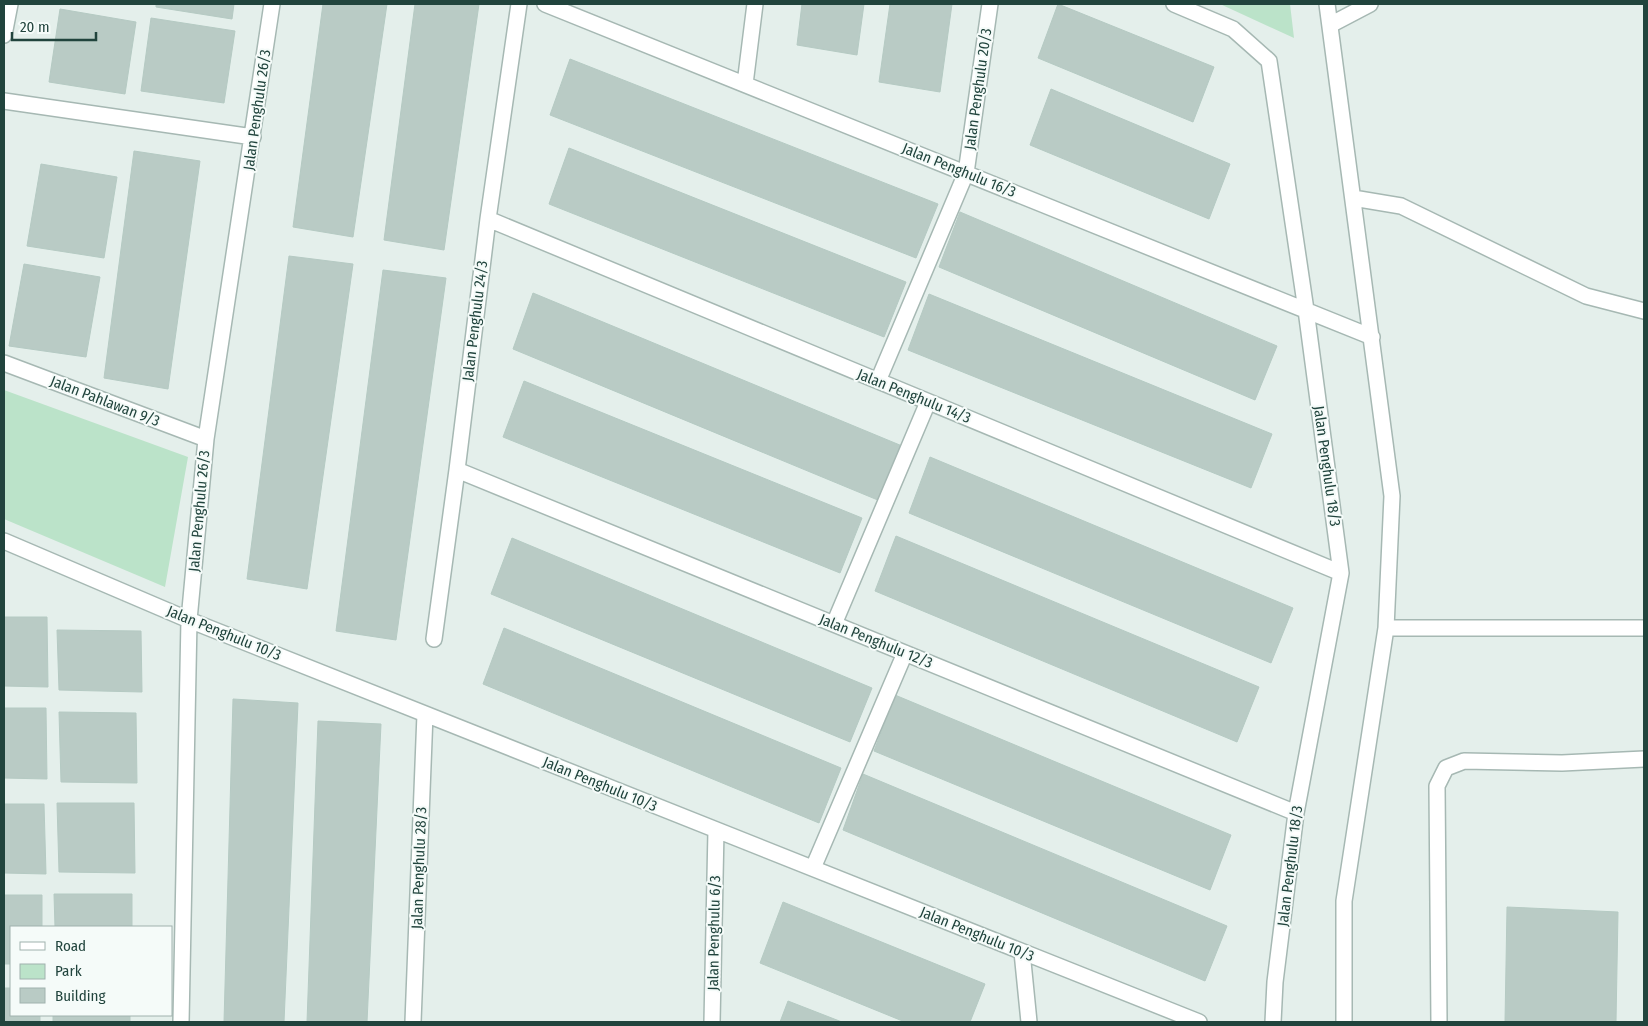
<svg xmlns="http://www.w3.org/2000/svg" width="1648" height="1026" viewBox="0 0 1648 1026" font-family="'Fira Sans Condensed',sans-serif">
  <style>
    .green { fill: #bbe3c9 }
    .building { fill: #b9cbc5; stroke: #b5cac3 }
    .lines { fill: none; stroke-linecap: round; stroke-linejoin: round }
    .minor-casing { stroke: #a6b8b3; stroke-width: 18 }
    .minor { stroke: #fff; stroke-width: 15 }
    .labels { text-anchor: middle; stroke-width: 4; stroke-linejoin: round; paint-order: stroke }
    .street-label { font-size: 15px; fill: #21443d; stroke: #f5fbf9 }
  </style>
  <rect width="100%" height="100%" fill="#e4efeb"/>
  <path class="green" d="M1220,4H1290L1294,38Z
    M4,390L188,457L165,587L4,519Z"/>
  <path class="building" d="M156,4H234L232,19L156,7Z
    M323,4H387L353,237L293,227Z
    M415,4H479L444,250L384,240Z
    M802,4H864L857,55L797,45Z
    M890,4H952L940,92L879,82Z
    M1058,4L1214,67L1193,122L1038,58Z
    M60,9L136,22L125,94L49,82Z
    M151,18L235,31L224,103L141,91Z
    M570,59L938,204L916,258L550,115Z
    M1051,89L1230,164L1209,219L1030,145Z
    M569,148L906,282L884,337L549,204Z
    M134,151L200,161L168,389L104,378Z
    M41,164L117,177L104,258L27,246Z
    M960,212L1277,346L1255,400L939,267Z
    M289,256L353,264L307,589L247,579Z
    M24,264L100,277L86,357L9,346Z
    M383,270L446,278L396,640L336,631Z
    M533,293L907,448L885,503L513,349Z
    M929,294L1272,434L1251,488L908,350Z
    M524,381L862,518L840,573L503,437Z
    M930,457L1293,608L1271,663L909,513Z
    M896,536L1259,687L1237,742L875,591Z
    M512,538L872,688L850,742L491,594Z
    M4,617H47L48,687L4,686Z
    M504,628L841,768L819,823L483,684Z
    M57,630L141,631L142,692L59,690Z
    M895,695L1231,835L1210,890L874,751Z
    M233,699L298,703L284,1022H224Z
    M4,708H46L47,779L4,778Z
    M59,712L136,713L137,783L61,782Z
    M318,721L381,724L367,1022H307Z
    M863,774L1227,926L1205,981L843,830Z
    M57,803H134L135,873L59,872Z
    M4,804H44L46,874L4,873Z
    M54,894H132V927H55Z
    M4,895H42V927H11V964H4Z
    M783,902L985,984L970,1022H905L760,963Z
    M1507,907L1618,912L1616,1022H1505Z
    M4,988H11V1015H40V1022H4Z
    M788,1001L842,1022H780Z
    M53,1015H130V1022H53Z"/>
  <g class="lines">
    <defs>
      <path id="minor" d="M545,4L1372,337
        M1174,4L1233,29L1269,61L1306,310L1341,573L1296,813L1275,982L1273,1022
        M1327,4L1392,496L1386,628L1344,901V1022
        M1330,25L1370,4
        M4,35L10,4
        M745,84L755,4
        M4,101L253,137
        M1353,198L1401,206L1586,296L1644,311
        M488,219L1341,573
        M4,363L206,439
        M878,381L966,173L990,4
        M457,470L1296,813
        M4,541L189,620L1199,1022
        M834,624L928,402
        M1386,628H1644
        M434,639L457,470L488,219L519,4
        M813,868L905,653
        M1022,952L1029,1022
        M181,1022L189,620L206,439L272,4
        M413,1022L425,714
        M712,1022L716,830
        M1439,1022L1437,786L1446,768L1464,761L1562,763L1644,759"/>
    </defs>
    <use href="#minor" class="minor-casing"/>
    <use href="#minor" class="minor"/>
  </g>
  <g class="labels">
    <g class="street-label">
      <text transform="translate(978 89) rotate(-82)" y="5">Jalan Penghulu 20/3</text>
      <text transform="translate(257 110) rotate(-82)" y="5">Jalan Penghulu 26/3</text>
      <text transform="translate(959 170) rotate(22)" y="5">Jalan Penghulu 16/3</text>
      <text transform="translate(475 321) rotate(-83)" y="5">Jalan Penghulu 24/3</text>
      <text transform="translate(914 396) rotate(22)" y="5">Jalan Penghulu 14/3</text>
      <text transform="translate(105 401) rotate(21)" y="5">Jalan Pahlawan 9/3</text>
      <text transform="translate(1327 466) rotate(82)" y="5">Jalan Penghulu 18/3</text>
      <text transform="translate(199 511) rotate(-85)" y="5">Jalan Penghulu 26/3</text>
      <text transform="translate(224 633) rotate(22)" y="5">Jalan Penghulu 10/3</text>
      <text transform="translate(876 641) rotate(22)" y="5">Jalan Penghulu 12/3</text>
      <text transform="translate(600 784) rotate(22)" y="5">Jalan Penghulu 10/3</text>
      <text transform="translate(1290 866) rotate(-83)" y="5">Jalan Penghulu 18/3</text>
      <text transform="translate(419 868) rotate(-88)" y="5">Jalan Penghulu 28/3</text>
      <text transform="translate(714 933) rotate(-89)" y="5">Jalan Penghulu 6/3</text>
      <text transform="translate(977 934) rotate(22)" y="5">Jalan Penghulu 10/3</text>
    </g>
  </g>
  <rect width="1648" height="1026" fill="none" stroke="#21443d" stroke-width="10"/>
  <rect x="10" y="926" width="162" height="90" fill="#f5fbf9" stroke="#a0b2ae"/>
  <rect x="20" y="942" width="25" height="8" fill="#ffffff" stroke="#a0b2ae"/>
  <text x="55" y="951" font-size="15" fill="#21443d">Road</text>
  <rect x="20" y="964" width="25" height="15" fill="#bbe3c9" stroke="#a0b2ae"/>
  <text x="55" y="976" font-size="15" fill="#21443d">Park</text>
  <rect x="20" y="988" width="25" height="15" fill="#b9cbc5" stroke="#a0b2ae"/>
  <text x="55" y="1001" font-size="15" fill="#21443d">Building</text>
  <path d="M12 32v8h84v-8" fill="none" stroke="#21443d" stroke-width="2.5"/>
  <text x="20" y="32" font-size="15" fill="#21443d" stroke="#f5fbf9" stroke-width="4" paint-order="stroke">20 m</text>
</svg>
